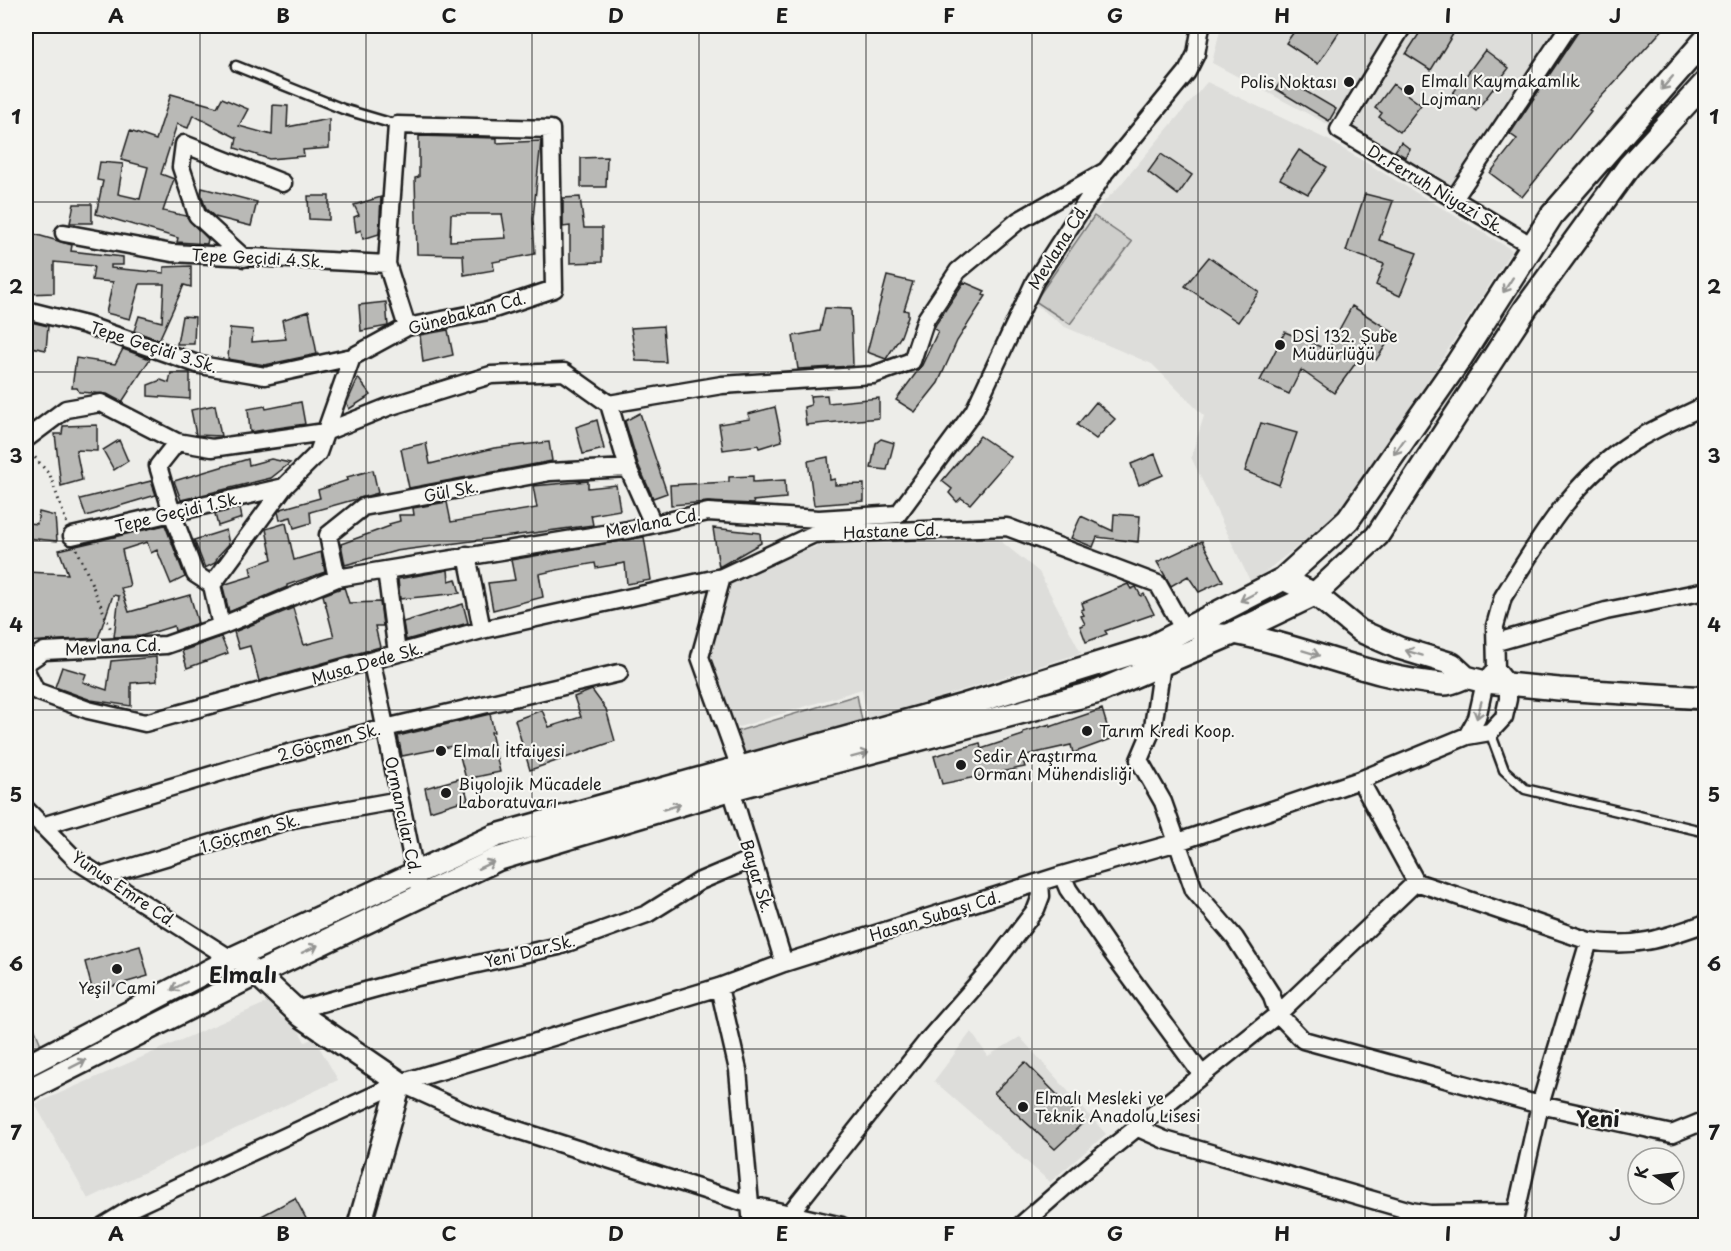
<svg xmlns="http://www.w3.org/2000/svg" width="1731" height="1251" viewBox="0 0 1731 1251" font-family="'Playpen Sans',sans-serif">
  <style>
    .built { fill: #ddddda }
    .green { fill: #cececb; stroke: #757574; stroke-width: 1.5 }
    .building { fill: #b9b9b6; stroke: #1c1c1c; stroke-width: 1.5; fill-rule: evenodd }
    .lines { fill: none; stroke-linecap: round; stroke-linejoin: round }
    .service-casing { stroke: #1c1c1c; stroke-width: 13 }
    .minor-casing { stroke: #1c1c1c; stroke-width: 21 }
    .tertiary-casing { stroke: #1c1c1c; stroke-width: 26 }
    .secondary-casing { stroke: #1c1c1c; stroke-width: 27 }
    .path { stroke: #1c1c1c; stroke-width: 3; stroke-dasharray: 1.5 4.5; stroke-linecap: butt }
    .service { stroke: #f6f6f2; stroke-width: 8 }
    .minor { stroke: #f6f6f2; stroke-width: 16 }
    .tertiary { stroke: #f6f6f2; stroke-width: 21 }
    .secondary { stroke: #f6f6f2; stroke-width: 22 }
    .oneway { stroke: #949492 }
    .grid { fill: none; stroke: #1c1c1c; stroke-width: 1.5; stroke-opacity: 0.55 }
    .poi-dot { fill: #1c1c1c; stroke: #f6f6f2; stroke-width: 2 }
    .labels { text-anchor: middle; stroke-width: 4.5; stroke-linejoin: round; paint-order: stroke }
    .poi-label { font-size: 16px; fill: #1c1c1c; stroke: #f6f6f2; text-anchor: start }
    .street-label { font-size: 16px; fill: #1c1c1c; stroke: #f6f6f2 }
    .district-label { font-size: 22px; font-weight: bold; fill: #1c1c1c; stroke: #f6f6f2 }
    .neatline { fill: none; stroke: #1c1c1c; stroke-width: 2 }
    .grid-label { font-size: 20px; text-anchor: middle; font-weight: bold; fill: #1c1c1c }
  </style>
  <rect width="100%" height="100%" fill="#edede9"/>
  <filter id="ink" filterUnits="userSpaceOnUse"><feTurbulence type="fractalNoise" baseFrequency=".0167" numOctaves="2"/><feDisplacementMap in="SourceGraphic" scale="12" xChannelSelector="R" yChannelSelector="G"/><feConvolveMatrix kernelMatrix="1 2 1 2 8 2 1 2 1" color-interpolation-filters="sRGB"/></filter>
  <g filter="url(#ink)">
    <path class="built" d="M1221,26H1394L1333,127L1212,63Z
      M1414,26H1560L1452,188L1350,128Z
      M1207,82L1330,141L1512,250L1346,508L1251,583L1191,457L1204,416L1152,364L1065,327L1032,302L1076,228L1116,190Z
      M993,535L1039,572L1081,653L867,720L862,689L736,728L708,659L727,584L789,555L826,544Z
      M268,1002L282,1018L291,1016L305,1042L314,1038L338,1080L88,1199L35,1104Z
      M971,1032L988,1056L1020,1037L1106,1134L1050,1182L934,1081Z"/>
    <path class="green" d="M1094,216L1132,242L1070,324L1035,301Z
      M857,695L863,726L745,761L735,732Z
      M26,1008L42,1047L26,1056Z"/>
    <path class="building" d="M1298,26H1343L1318,64L1286,43Z
      M1424,26H1458L1431,70L1406,54Z
      M1582,26H1666L1589,110L1591,111L1522,197L1490,173L1517,139L1510,134Z
      M1485,50L1509,68L1476,111L1453,93Z
      M1283,78L1336,109L1329,121L1276,89Z
      M1393,84L1421,105L1400,132L1379,117L1382,113L1375,108Z
      M171,94L217,107L222,98L248,109L239,126L272,135L273,105L288,106L287,127L329,119V148L303,150L304,156L269,159L235,148L237,138L193,115L188,128L177,124L161,174L174,179L163,211L186,216L208,239L207,244L177,242L178,238L96,214L103,181L97,180L100,162L123,164L118,194L140,199L148,167L121,160L130,131L156,140Z
      M419,136L497,138V143L541,141L533,219L535,254L493,262L494,270L464,275L463,255L417,254L415,178L419,177ZM451,214H502L506,238L450,241Z
      M1401,142L1410,149L1405,157L1395,151Z
      M1299,150L1327,167L1308,194L1280,179Z
      M1161,154L1192,175L1178,195L1148,172Z
      M607,157L606,187H581V158Z
      M202,188L257,202L251,226L215,217L206,209L201,194Z
      M1365,194L1393,201L1379,240L1417,253L1400,296L1376,285L1384,264L1346,251Z
      M308,196H329V220L309,219Z
      M381,197L379,234L363,239L361,230L356,232L354,217L359,215L354,205Z
      M580,197L584,228H602V262L570,263V226L563,227V198Z
      M74,204H92V223H70Z
      M34,234L72,245L71,251L123,257V265H111V268L164,273V267L191,266V287L184,285L159,340L134,331L139,316L162,322L164,284H140L130,319L106,313L113,282L92,280L94,266L54,262V293L26,294V270Z
      M1209,257L1259,292L1238,322L1185,286Z
      M887,276L913,282L904,310L908,311V316L901,336L886,359L867,352Z
      M964,282L985,291L983,295L986,296L957,341L938,383L915,412L896,400L922,365L938,331L934,329L936,324Z
      M386,302L388,326L361,331L359,305Z
      M1352,306L1394,333L1376,360L1363,353L1334,393L1301,370L1289,394L1260,381L1285,332L1328,350Z
      M825,308L851,309L853,366L798,369L793,336L820,331Z
      M309,311L317,354L265,365L228,359L230,328L253,330L252,342L286,339L282,320Z
      M182,316L195,317L194,344H177Z
      M26,321L48,326L46,350L26,346Z
      M663,326L666,362L636,361L631,328Z
      M448,330L453,355L423,362L420,335Z
      M123,349L150,359L122,402L107,394L79,392L77,388H72L76,358L115,364Z
      M171,373H190V399L148,396V385L161,380L169,383Z
      M358,378L371,395L349,409L347,403Z
      M827,395L828,403L879,398V418L806,425L804,407L811,405L810,396Z
      M301,402L305,424L250,432L248,409L265,406L266,409Z
      M1096,402L1115,419L1096,439L1077,425Z
      M215,405L221,436L196,435L191,410Z
      M775,407L782,441L759,448L758,445L723,450L719,424L750,419L748,414Z
      M640,413L667,493L653,498L638,464L625,421Z
      M597,420L604,449L583,454L576,427Z
      M1261,423L1297,433L1279,485L1245,471Z
      M97,425V451L76,450L82,480L61,486L55,434H62L63,426Z
      M980,436L1011,457L970,504L961,498L957,502L949,493L952,489L942,481Z
      M881,439L894,443L887,470L871,468L876,443Z
      M119,440L128,461L114,470L103,450Z
      M549,442L552,461L409,488L401,449L426,443L430,464L494,448Z
      M1155,454L1163,475L1139,485L1131,464Z
      M828,457L830,480L835,479V485L864,484V501L814,505L808,461Z
      M248,459L249,465L271,459L290,463L271,478L181,500L174,481Z
      M373,470L378,493L310,512L311,523L294,528L291,517L280,520L278,512L281,509L320,498L318,490L348,480L347,477Z
      M753,476V482L785,480L786,498L753,501L754,504L708,502L671,505L670,485L729,482V477Z
      M151,481L156,495L86,516L80,499Z
      M588,481V488L616,485L620,510L591,515L593,525L396,551L345,565L341,544L390,526L389,524L400,521L399,515H414L413,508L447,502L451,522L537,508L533,486Z
      M240,508L242,518L218,526L215,514Z
      M39,512L55,516L57,541L26,538L28,523L37,524Z
      M1114,514L1140,516L1138,542L1097,537L1093,547L1071,538L1081,516L1113,531Z
      M286,523L294,560L321,552L325,572L287,585V587L229,612L223,587L226,584L252,576L250,567L272,559L266,529Z
      M165,525L185,577L171,584L157,550L151,553L147,542L122,550L130,586L121,588L129,612L190,595L198,623L175,631L174,626L141,636L114,637L119,596L113,595L98,638L26,642V572L68,574L59,550Z
      M713,528L760,533L761,543L719,567Z
      M226,530L229,544L218,556L215,563L205,568L194,540Z
      M644,537L651,580L627,584L625,563L596,568L595,563L557,570L539,574L543,597L493,610L488,583L515,580L511,560Z
      M1202,541L1223,581L1199,592L1188,576L1171,586L1157,562Z
      M448,570L449,581L456,579L460,593L400,599L398,579Z
      M1128,584L1131,589L1136,587L1141,596L1144,594L1154,614L1105,631L1107,634L1086,642L1080,626L1085,624L1081,616L1084,615L1081,610L1084,609L1082,603Z
      M344,587L349,603L380,602L383,626H375L380,647L259,681L250,646L239,649L234,632L293,608L304,645L334,637L323,595Z
      M463,604L468,623L406,640L403,622Z
      M221,637L228,653L187,668L182,651Z
      M156,657L157,681L131,683V706L91,700L55,687L62,667L86,674L83,682L107,690L111,661Z
      M592,690L606,709L615,741L530,770L515,720L542,710L549,727L581,717L574,697Z
      M1102,709L1111,739L1073,753L1071,745L1022,756L1025,767L942,784L934,756L980,743L981,749L1023,735V732L1050,724V727Z
      M490,714L494,732H491L500,772L466,779L457,745L402,756L398,736Z
      M462,778L468,799L430,811L425,788Z
      M140,946L148,976L93,992L85,962Z
      M1025,1062L1084,1122L1055,1149L994,1093Z
      M295,1198L310,1226H243Z"/>
    <g class="lines">
      <defs>
        <path id="service" d="M236,66L343,109L397,125
          M1490,732L1504,770L1525,789L1706,832"/>
        <path id="minor" d="M1403,26L1339,130L1534,247
          M1454,199L1569,26
          M64,233L172,253L387,264L407,327
          M244,258L197,215L181,167L184,144L283,183
          M26,310L86,325L200,365L265,376L352,357
          M609,404L628,468L653,524
          M26,439L66,409L101,403L177,442L212,448L325,432L388,407L491,375L564,372L609,404L722,385L873,375L912,361L926,319L958,271L1018,221L1106,171L1187,72L1196,54L1201,26
          M177,442L158,466L172,513L195,574L212,585
          M72,536L284,487
          M467,555L482,630
          M386,570L397,653
          M337,578L328,535L363,507L550,472L628,468
          M221,626L212,585L284,487L318,453L352,357L407,327L488,311L554,289L551,129L397,125L387,264
          M1497,642L1606,611L1706,591
          M26,663L44,651L166,645L221,626L337,578L628,530L708,512L819,519L898,514L974,411L1035,281L1104,174
          M372,663L417,882
          M1162,664L1153,727L1139,760L1163,802L1194,890L1235,938L1271,994L1278,1014L1303,1040L1540,1105L1672,1134L1706,1120
          M26,671L36,691L88,710L145,723L482,630L722,577
          M1467,736L1477,718L1485,682L1496,669L1495,626L1503,597C1538,542 1569,486 1624,448C1649,430 1678,419 1706,405
          M740,768L700,657L722,577L814,534L1007,527L1158,584L1184,630L1229,633
          M1360,780L1416,882L1589,941C1634,949 1664,938 1706,923
          M731,789L784,963
          M26,809L77,861L231,959
          M42,826L258,761L385,728L619,673
          M1062,875L1068,889L1108,947L1202,1075
          M102,876L293,819L400,800
          M719,987L738,1070L752,1226
          M296,1010L413,978L559,946L647,914L700,881L752,859
          M400,1083L471,1115L751,1205L842,1226
          M1138,1128L1165,1140L1411,1211L1430,1214L1515,1213
          M752,1205L773,1226
          M791,1212L927,1041L991,968L1036,909L1041,896L1040,883
          M103,1226L136,1206L400,1083L719,987L784,963L1062,875L1178,842L1360,780L1467,736L1490,732L1504,717L1508,699V684L1496,669
          M1020,1226L1078,1175L1278,1014L1416,882
          M1513,1226L1540,1105L1589,941"/>
        <path id="tertiary" d="M1283,579L1315,594L1360,631L1399,648L1452,664L1466,677L1485,682L1559,689L1706,698
          M1234,633C1305,646 1372,679 1444,684C1451,684 1459,680 1466,677
          M26,1066L231,959
          M26,1091L257,974"/>
        <path id="secondary" d="M231,959L495,836L965,705L1149,648L1283,579L1348,520L1458,362L1552,215L1706,39
          M247,968L257,974L302,1016L400,1083L359,1226
          M257,974L498,859L731,789L1097,692L1234,633L1315,594L1377,536L1526,308L1629,166L1706,82"/>
      </defs>
      <use href="#service" class="service-casing"/>
      <use href="#minor" class="minor-casing"/>
      <use href="#tertiary" class="tertiary-casing"/>
      <use href="#secondary" class="secondary-casing"/>
      <path class="path" d="M31,453L50,475L67,524
        M77,549L112,632"/>
      <use href="#service" class="service"/>
      <use href="#minor" class="minor"/>
      <use href="#tertiary" class="tertiary"/>
      <use href="#secondary" class="secondary"/>
    </g>
    <defs><path id="oneway-shaft" d="M-6 0H5M1.5-3L5.5 0L1.5 3" fill="none" stroke-width="1.6" stroke-linecap="round" stroke-linejoin="round" transform="scale(1.5)"/></defs>
    <g class="oneway">
      <use href="#oneway-shaft" transform="translate(1667 83) rotate(131)"/>
      <use href="#oneway-shaft" transform="translate(1508 285) rotate(123)"/>
      <use href="#oneway-shaft" transform="translate(1399 447) rotate(125)"/>
      <use href="#oneway-shaft" transform="translate(1248 597) rotate(152)"/>
      <use href="#oneway-shaft" transform="translate(1311 653) rotate(17)"/>
      <use href="#oneway-shaft" transform="translate(1414 653) rotate(-163)"/>
      <use href="#oneway-shaft" transform="translate(1479 710) rotate(106)"/>
      <use href="#oneway-shaft" transform="translate(860 755) rotate(-15)"/>
      <use href="#oneway-shaft" transform="translate(672 807) rotate(-17)"/>
      <use href="#oneway-shaft" transform="translate(486 865) rotate(-25)"/>
      <use href="#oneway-shaft" transform="translate(310 949) rotate(-25)"/>
      <use href="#oneway-shaft" transform="translate(179 986) rotate(152)"/>
      <use href="#oneway-shaft" transform="translate(78 1064) rotate(-27)"/>
    </g>
  </g>
  <path class="grid" d="M200,26V1226M366,26V1226M532,26V1226M699,26V1226M866,26V1226M1032,26V1226M1198,26V1226M1365,26V1226M1532,26V1226M26,202H1706M26,372H1706M26,541H1706M26,710H1706M26,879H1706M26,1049H1706"/>
  <g class="poi-dot">
    <circle cx="1349" cy="82" r="6"/>
    <circle cx="1409" cy="90" r="6"/>
    <circle cx="1280" cy="345" r="6"/>
    <circle cx="1087" cy="731" r="6"/>
    <circle cx="441" cy="751" r="6"/>
    <circle cx="961" cy="765" r="6"/>
    <circle cx="446" cy="793" r="6"/>
    <circle cx="117" cy="969" r="6"/>
    <circle cx="1023" cy="1107" r="6"/>
  </g>
  <g class="labels">
    <g class="poi-label">
      <text x="1421" y="87">Elmalı Kaymakamlık<tspan x="1421" dy="18">Lojmanı</tspan></text>
      <text x="1337" y="88" text-anchor="end">Polis Noktası</text>
      <text x="1292" y="342">DSİ 132. Şube<tspan x="1292" dy="18">Müdürlüğü</tspan></text>
      <text x="1099" y="737">Tarım Kredi Koop.</text>
      <text x="453" y="757">Elmalı İtfaiyesi</text>
      <text x="973" y="762">Sedir Araştırma<tspan x="973" dy="18">Ormanı Mühendisliği</tspan></text>
      <text x="458" y="790">Biyolojik Mücadele<tspan x="458" dy="18">Laboratuvarı</tspan></text>
      <text x="117" y="994" text-anchor="middle">Yeşil Cami</text>
      <text x="1035" y="1104">Elmalı Mesleki ve<tspan x="1035" dy="18">Teknik Anadolu Lisesi</tspan></text>
    </g>
    <g class="street-label">
      <text transform="translate(1436 189) rotate(31)" y="6">Dr.Ferruh Niyazi Sk.</text>
      <text transform="translate(1058 247) rotate(-58)" y="6">Mevlana Cd.</text>
      <text transform="translate(258 258) rotate(3)" y="6">Tepe Geçidi 4.Sk.</text>
      <text transform="translate(467 313) rotate(-15)" y="6">Günebakan Cd.</text>
      <text transform="translate(154 347) rotate(18)" y="6">Tepe Geçidi 3.Sk.</text>
      <text transform="translate(451 491) rotate(-11)" y="6">Gül Sk.</text>
      <text transform="translate(178 512) rotate(-13)" y="6">Tepe Geçidi 1.Sk.</text>
      <text transform="translate(653 523) rotate(-11)" y="6">Mevlana Cd.</text>
      <text transform="translate(891 531) rotate(-2)" y="6">Hastane Cd.</text>
      <text transform="translate(113 647) rotate(-3)" y="6">Mevlana Cd.</text>
      <text transform="translate(367 663) rotate(-16)" y="6">Musa Dede Sk.</text>
      <text transform="translate(329 742) rotate(-15)" y="6">2.Göçmen Sk.</text>
      <text transform="translate(403 815) rotate(78)" y="6">Ormancılar Cd.</text>
      <text transform="translate(250 833) rotate(-16)" y="6">1.Göçmen Sk.</text>
      <text transform="translate(757 876) rotate(73)" y="6">Bayar Sk.</text>
      <text transform="translate(124 889) rotate(34)" y="6">Yunus Emre Cd.</text>
      <text transform="translate(935 916) rotate(-17)" y="6">Hasan Subaşı Cd.</text>
      <text transform="translate(530 951) rotate(-14)" y="6">Yeni Dar.Sk.</text>
    </g>
    <g class="district-label">
      <text x="243" y="983">Elmalı</text>
      <text x="1598" y="1127">Yeni</text>
    </g>
  </g>
  <rect width="1731" height="1251" fill="none" stroke="#f6f6f2" stroke-width="66"/>
  <g transform="translate(1656 1176) rotate(284)"><circle r="28" fill="#f6f6f2" stroke="#9f9f9c" stroke-width="1.5"/>
  <path d="M0-4.5L10 22L0 15L-10 22Z" fill="#1c1c1c"/>
  <text y="-9" font-size="16" font-weight="bold" text-anchor="middle" fill="#1c1c1c">K</text>
  </g>
  <rect x="33" y="33" width="1665" height="1185" class="neatline"/>
  <g class="grid-label">
    <text x="116" y="23">A</text>
    <text x="283" y="23">B</text>
    <text x="449" y="23">C</text>
    <text x="616" y="23">D</text>
    <text x="782" y="23">E</text>
    <text x="949" y="23">F</text>
    <text x="1115" y="23">G</text>
    <text x="1282" y="23">H</text>
    <text x="1448" y="23">I</text>
    <text x="1615" y="23">J</text>
    <text x="16" y="124">1</text>
    <text x="1714" y="124">1</text>
    <text x="16" y="294">2</text>
    <text x="1714" y="294">2</text>
    <text x="16" y="463">3</text>
    <text x="1714" y="463">3</text>
    <text x="16" y="632">4</text>
    <text x="1714" y="632">4</text>
    <text x="16" y="802">5</text>
    <text x="1714" y="802">5</text>
    <text x="16" y="971">6</text>
    <text x="1714" y="971">6</text>
    <text x="16" y="1140">7</text>
    <text x="1714" y="1140">7</text>
    <text x="116" y="1241">A</text>
    <text x="283" y="1241">B</text>
    <text x="449" y="1241">C</text>
    <text x="616" y="1241">D</text>
    <text x="782" y="1241">E</text>
    <text x="949" y="1241">F</text>
    <text x="1115" y="1241">G</text>
    <text x="1282" y="1241">H</text>
    <text x="1448" y="1241">I</text>
    <text x="1615" y="1241">J</text>
  </g>
</svg>
